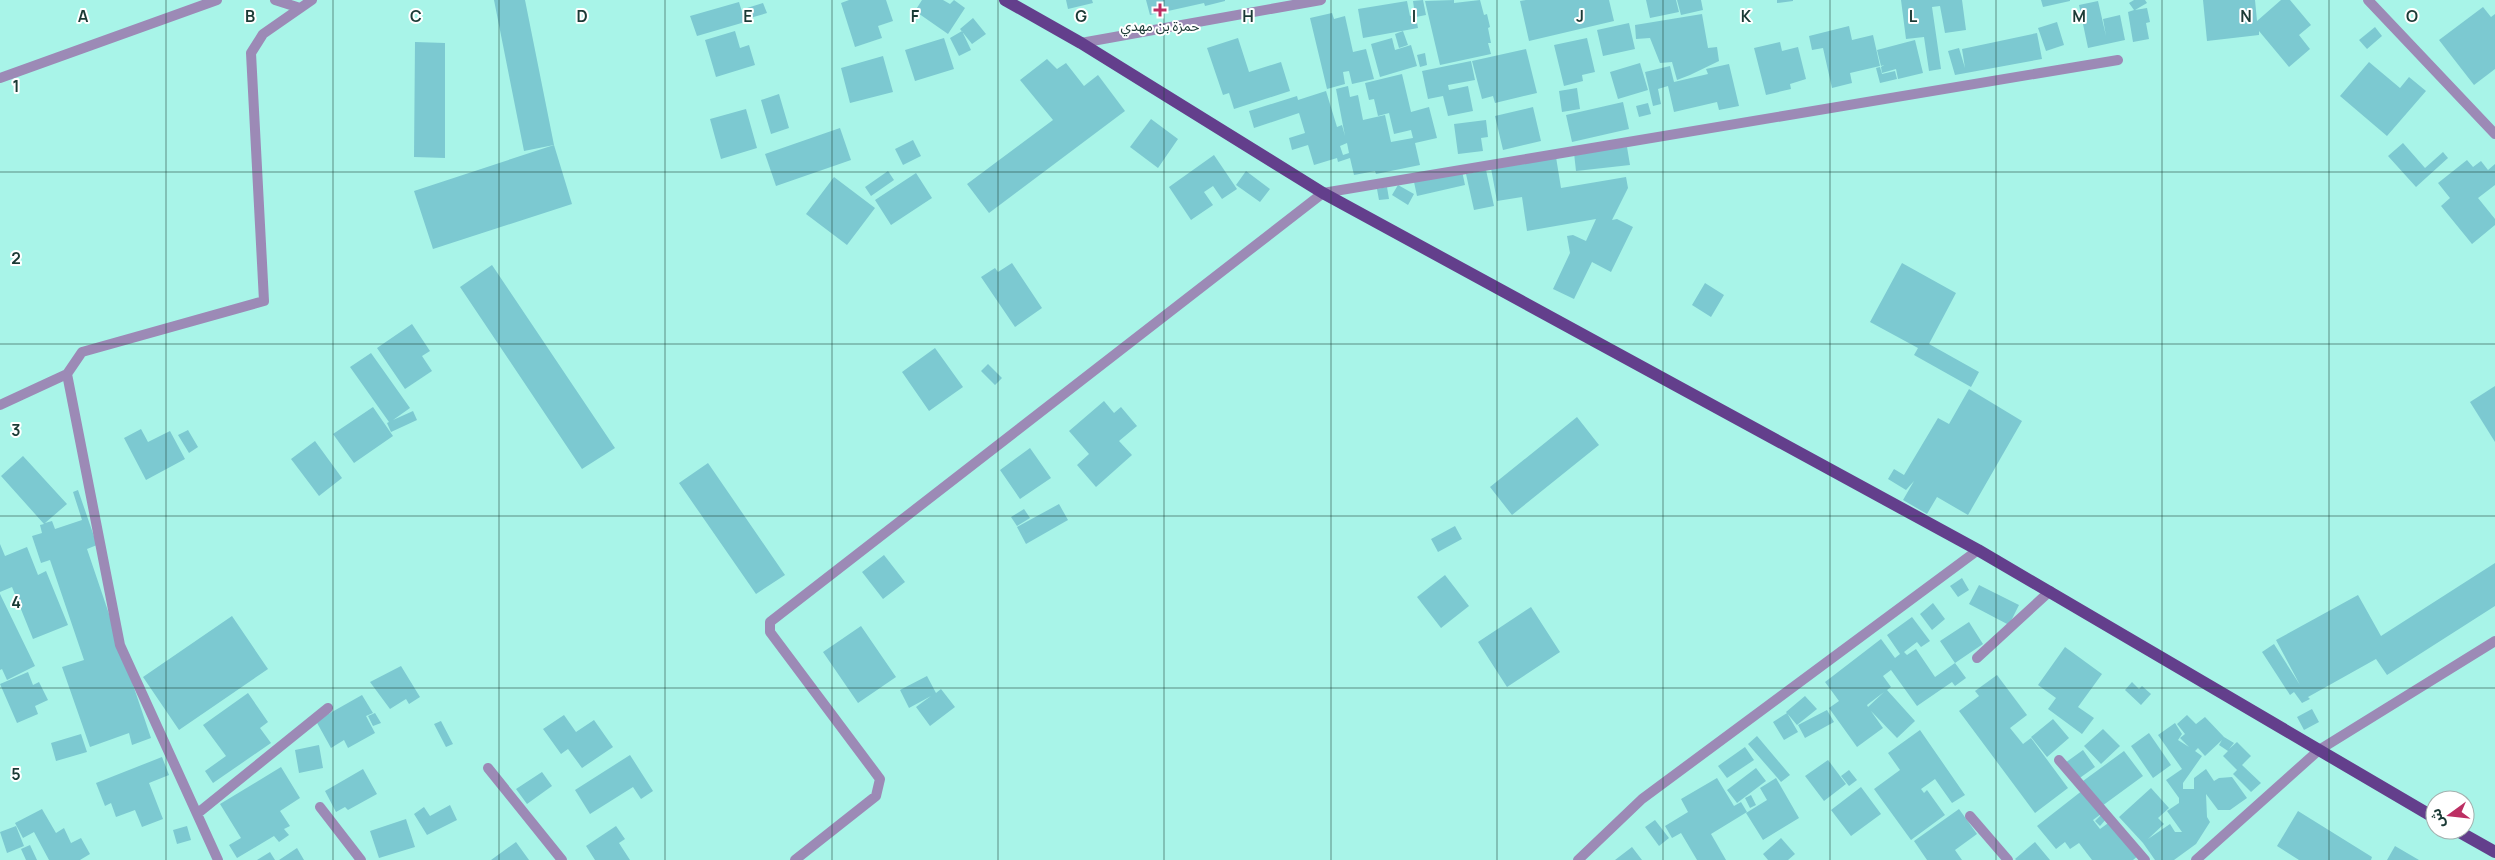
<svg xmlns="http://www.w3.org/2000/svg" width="2495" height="860" viewBox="0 0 2495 860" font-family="Manrope,'Noto Sans Arabic',sans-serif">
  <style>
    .building { fill: #7cc9d1; fill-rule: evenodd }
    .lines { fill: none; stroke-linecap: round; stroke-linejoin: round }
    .minor { stroke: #9c8ab6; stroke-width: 10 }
    .tertiary { stroke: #9c8ab6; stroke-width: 10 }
    .primary { stroke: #633f8c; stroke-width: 12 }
    .grid { fill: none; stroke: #1b3a35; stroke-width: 1; stroke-opacity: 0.55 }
    .poi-dot { fill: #bc2f63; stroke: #fff; stroke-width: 2 }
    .labels { text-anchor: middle; stroke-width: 4; stroke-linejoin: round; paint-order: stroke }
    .poi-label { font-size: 14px; fill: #1b3a35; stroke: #fff }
    .grid-label { font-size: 16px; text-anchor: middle; font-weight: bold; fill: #1b3a35; stroke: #fff; stroke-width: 4; stroke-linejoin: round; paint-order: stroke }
  </style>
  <rect width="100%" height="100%" fill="#a8f4e8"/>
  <path class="building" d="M494,0H525L554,145L572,204L433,249L414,191L554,145L524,151Z
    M849,0H886L893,21L878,26L882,38L855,47L841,3Z
    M922,0H943L950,4L954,0L965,8L948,34L915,11Z
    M1066,0H1092L1093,3L1068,9Z
    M1146,0H1225V1L1205,6L1204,3L1150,15Z
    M1423,0L1426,15L1416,17L1418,28L1363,38L1358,9L1407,1L1410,16L1415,15L1413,1Z
    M1454,0V3L1480,0L1484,15L1487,14L1490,27L1488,28L1491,43H1488L1491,54L1440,65L1425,1Z
    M1526,0H1609L1614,21L1529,41L1520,1Z
    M1646,0H1676L1679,12L1650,18Z
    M1677,0H1701L1703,10L1681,15Z
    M1777,0H1793V1L1777,3Z
    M1901,0H1962L1966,30L1945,33L1940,6L1932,7L1941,69L1929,71L1924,37L1906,39Z
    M2041,0H2070V1L2043,7Z
    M2134,0H2145L2147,3L2135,10L2147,8L2150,22L2146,23L2149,39L2133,42L2128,12L2134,10L2129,3Z
    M2203,0H2255L2257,21L2281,0H2290L2311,25L2299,35L2310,49L2289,67L2259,31V35L2207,41Z
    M2098,1L2106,36L2103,19L2120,15L2125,40L2088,48L2079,5Z
    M739,2L745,22L697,36L690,16Z
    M763,3L767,13L750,18L747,8Z
    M2483,7L2491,17L2495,14V69L2474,85L2439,40Z
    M1332,13L1334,19L1345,16L1353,52L1366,49L1374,79L1352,84L1349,71L1343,72L1345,84L1327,89L1310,18Z
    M1702,14L1708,48L1717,47L1719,61L1690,75L1677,80L1672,62L1660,63L1650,38L1636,39L1635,25Z
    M973,18L986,34L972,44L960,29Z
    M2057,22L2064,45L2046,51L2038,28Z
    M1629,23L1635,49L1603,56L1597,30Z
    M1849,26L1852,40L1873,35L1880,66L1850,73L1852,83L1832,88L1823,48L1812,50L1809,36Z
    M2375,27L2382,36L2367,49L2359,40Z
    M735,31L740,48L749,45L755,65L716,77L705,40Z
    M962,31L971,50L959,56L950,38Z
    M1403,31L1408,45L1399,48L1395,34Z
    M2037,33L2042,59L1955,75L1948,51L1959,48L1965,68L1962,49Z
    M944,38L954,69L915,81L905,50Z
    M1238,38L1249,72L1281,62L1290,91L1234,109L1229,93L1223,95L1207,48Z
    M1392,38L1395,50L1411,45L1417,66L1380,77L1371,44Z
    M1587,38L1595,72L1582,75L1583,81L1564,86L1554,45Z
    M1915,40L1923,73L1898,79L1896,69L1882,73L1881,67L1884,65L1881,66L1877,50Z
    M415,42L445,43V158L414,157Z
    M1780,42L1782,51L1798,47L1806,79L1790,84L1791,89L1766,95L1754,48Z
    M1526,49L1537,93L1495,103L1493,96L1482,99L1472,61Z
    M1425,53L1427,65L1420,67L1417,55Z
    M883,56L893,92L850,103L841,68Z
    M1047,59L1057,69L1066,63L1084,86L1098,75L1125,111L989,213L967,184L1053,120L1020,80Z
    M1471,61L1475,80L1448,85L1449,90L1468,86L1473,111L1448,116L1443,96L1428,99L1422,71Z
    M2369,62L2400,88L2409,77L2426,91L2387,136L2340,96Z
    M1640,63L1648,90L1618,99L1610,72Z
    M1729,64L1739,106L1719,110L1717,102L1674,112L1668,86L1658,89L1661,104L1653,106L1645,72L1670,66L1674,82L1708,74L1706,69Z
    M1880,67L1882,74L1895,71L1897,79L1880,83L1876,68Z
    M1402,74L1411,112L1429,107L1437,138L1415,143L1420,165L1376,174L1375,171L1354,175L1350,158L1338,162L1337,158L1314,165L1308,145L1292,150L1289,138L1305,133L1299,113L1254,128L1249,111L1297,96L1298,100L1326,91L1337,127L1342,125L1345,136L1336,89L1348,86L1350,97L1358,95L1363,120L1385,115L1391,142L1413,138L1411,130L1394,134L1389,113L1378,116L1374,99L1369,100L1365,83ZM1347,143L1349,153L1343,155L1340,146Z
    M1577,88L1580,109L1562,112L1559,91Z
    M779,94L789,128L771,134L761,100Z
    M1623,102L1629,129L1572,142L1566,115Z
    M1648,103L1651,114L1639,117L1636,106Z
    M1533,107L1541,141L1503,150L1495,116Z
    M746,109L757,148L721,159L710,119Z
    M1151,119L1178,139L1158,168L1130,147Z
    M1486,120L1488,137L1481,138L1483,151L1458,154L1454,124Z
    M840,128L851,160L776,186L765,154Z
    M913,140L921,156L903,165L895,149Z
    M2403,143L2425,168L2443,152L2448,158L2416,187L2388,156Z
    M1627,147L1630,165L1576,171L1574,153Z
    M1214,155L1237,189L1222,199L1213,186L1204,192L1213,205L1191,220L1169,187Z
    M1556,157L1561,188L1626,177L1628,188L1612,220L1617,219L1633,227L1611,272L1592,262L1574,299L1553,289L1570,253L1567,236L1573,235L1586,241L1596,219L1527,231L1522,197L1497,201L1491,168Z
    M2467,160L2473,167L2481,161L2488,170L2495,164V185L2478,198L2495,219V225L2472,244L2441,206L2450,198L2438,183Z
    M1486,170L1494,206L1474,210L1466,174Z
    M888,171L894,180L871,196L865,187Z
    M1246,171L1270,189L1260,202L1236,185Z
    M1462,171L1465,185L1417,196L1414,182Z
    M916,173L932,198L891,225L875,200Z
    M834,177L875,208L847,245L806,214Z
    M1398,185L1414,194L1408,205L1392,195Z
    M1387,187L1389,199L1379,200L1377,189Z
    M1012,263L1042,308L1015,327L981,277L995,268L998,272Z
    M1902,263L1956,293L1929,344L1979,372L1971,387L1914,355L1918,348L1870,322Z
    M492,265L615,448L582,469L460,287Z
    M1705,283L1724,295L1711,317L1692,305Z
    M412,324L430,351L422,356L432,371L405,389L377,348Z
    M935,348L963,387L929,411L902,372Z
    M371,353L410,408L393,420L413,411L417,420L391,432L387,423L389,422L350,367Z
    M988,364L1002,378L995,385L981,371Z
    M2495,386V442L2470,402Z
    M1969,389L2022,421L1968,515L1937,497L1927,514L1903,500L1914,481L1906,490L1888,479L1894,469L1904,475L1938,418L1949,424Z
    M1104,401L1114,413L1121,407L1137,426L1119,441L1132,455L1096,487L1077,465L1089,454L1069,431Z
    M373,407L393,436L354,463L333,434Z
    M1577,417L1599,445L1512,515L1490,487Z
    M141,429L148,442L170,431L185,459L146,480L124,438Z
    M188,430L198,447L189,453L178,435Z
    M315,441L342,478L319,496L291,459Z
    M1030,448L1051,478L1020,499L1000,470Z
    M23,456L67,504L45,523L52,521L55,529L82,520L73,492L78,490L97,545L87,549L151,738L132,745L129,733L90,747L62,667L84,660L50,560L41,563L32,536L42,533L40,525L44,524L1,476Z
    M708,463L785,575L756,594L679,483Z
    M1059,504L1068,520L1026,544L1017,527Z
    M1024,509L1030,518L1017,526L1011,517Z
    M1455,526L1462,539L1438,552L1431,539Z
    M0,544L5,556L27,547L38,575L46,571L68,625L33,639L12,587L0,592Z
    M884,555L905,582L883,599L862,572Z
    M2495,563V606L2387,675L2376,659L2308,697L2310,699L2302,703L2294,692L2290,695L2262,652L2274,644L2300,685L2276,640L2358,595L2381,636Z
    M1445,575L1469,606L1441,628L1417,597Z
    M1962,578L1969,590L1958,597L1950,586Z
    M1979,585L2019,605L2009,625L1969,604Z
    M0,594L35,666L7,680L2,669L0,670Z
    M1933,603L1945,619L1932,630L1920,614Z
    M1531,607L1560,652L1507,687L1478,642Z
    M232,616L268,669L179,730L143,677Z
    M1912,617L1930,641L1921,647L1917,642L1904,652L1907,655L1916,649L1935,677L1955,663L1940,641L1969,622L1983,644L1955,663L1966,678L1955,686L1952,682L1917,706L1891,670L1883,676L1891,687L1887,690L1915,721L1897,738L1871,711L1883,728L1857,747L1829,708L1839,701L1825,682L1881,639L1895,658L1900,654L1887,635ZM1884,692L1868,707L1867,705Z
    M861,626L896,677L858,703L823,652Z
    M2065,647L2102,674L2078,707L2094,718L2082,734L2048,709L2056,698L2038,685Z
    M401,666L420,697L409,704L406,699L390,709L370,682Z
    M28,672L33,685L39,682L48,700L35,706L38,714L17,723L0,684Z
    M1997,675L2027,715L2010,728L2023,744L2031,738L2068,788L2035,813L1959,711L1979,696L1975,691Z
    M927,676L936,693L941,689L955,707L930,726L916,707L931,696L909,708L900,690Z
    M2132,682L2139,689L2142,686L2151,694L2141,705L2125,690Z
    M248,693L268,722L260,728L271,743L213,783L205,771L226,756L203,725Z
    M362,695L373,713L366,716L375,733L348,748L344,740L331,748L316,721Z
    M1805,696L1817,709L1797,725L1786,712Z
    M2312,709L2319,722L2304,730L2297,717Z
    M1827,710L1834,722L1805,738L1798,725Z
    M375,713L381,723L373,726L368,716Z
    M1787,713L1798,732L1784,740L1773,722Z
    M564,715L576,732L594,720L613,747L582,768L568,749L561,754L543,729Z
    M2187,715L2196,724L2205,717L2224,737L2234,743L2229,749L2237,742L2251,756L2242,765L2261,783L2251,792L2233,774L2237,770L2223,756L2228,751L2219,745L2222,740L2205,756L2198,748L2195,751L2202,756L2183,783V789H2194V778L2206,769L2214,781L2219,778L2232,777L2247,798L2230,810H2218L2206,794L2207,817L2210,822L2196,844L2174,860H2155L2143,843L2119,817L2151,788L2169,808L2158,818L2164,824L2148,839L2170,824L2175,832H2182L2167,811L2179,803V798L2166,780L2182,769L2158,735L2175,723L2182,734L2178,740L2189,747L2180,738L2185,734L2177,724Z
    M2053,719L2069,738L2047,757L2031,737Z
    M441,721L453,744L446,747L434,724Z
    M2103,729L2120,746L2101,764L2084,746Z
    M1920,730L1965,795L1952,803L1935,779L1921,789L1924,793L1927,790L1945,815L1911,840L1874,789L1900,770L1888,753Z
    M2149,733L2171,765L2153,778L2131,746Z
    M81,734L87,752L56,761L51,743Z
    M1757,736L1790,775L1781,782L1748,744Z
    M319,745L323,768L299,773L295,750Z
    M1745,747L1754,760L1727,778L1718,766Z
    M2083,750L2095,767L2077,780L2065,763Z
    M2124,751L2143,776L2102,806L2083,781Z
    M630,755L653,791L641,799L633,787L590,814L575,790Z
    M162,757L169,775L149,783L163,819L142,827L135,810L116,817L111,803L105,806L96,783Z
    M1828,760L1846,784L1824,801L1805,776Z
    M281,767L300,798L280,811L290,826L284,829L289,835L279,842L274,836L237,858L229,845L241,838L220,804Z
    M1756,768L1766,781L1737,803L1727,790Z
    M363,769L377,794L348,810L345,807L336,812L325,791Z
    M1849,770L1857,780L1849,786L1841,776Z
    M542,772L552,786L527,804L516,789Z
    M1717,778L1734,806L1741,802L1747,812L1711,834L1726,860H1697L1681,833L1672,838L1665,826L1688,812L1681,799Z
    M1776,778L1799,818L1763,840L1746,813L1767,800L1760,788Z
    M1861,787L1881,814L1851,836L1831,810Z
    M2083,790L2101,814L2093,820L2100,829L2111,821L2138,856L2133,860H2092L2079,843L2070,849L2065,842L2056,849L2037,826Z
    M1751,795L1756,805L1750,808L1745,798Z
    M450,805L457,820L427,835L414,814L424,807L430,816Z
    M42,809L56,833L64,828L71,843L81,838L90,854L80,860H49L34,832L23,838L15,823Z
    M1959,809L1977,834L1955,850L1962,860H1927L1914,841Z
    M2298,811L2372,857L2371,860H2299L2277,846Z
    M2102,814L2107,818L2100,826L2095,821Z
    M406,819L415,847L379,858L370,831Z
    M1655,820L1669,838L1659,846L1645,827Z
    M16,826L24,846L7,853L0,832Z
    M187,826L191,840L177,844L173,830Z
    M616,826L625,839L619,843L630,860H595L586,846Z
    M1781,838L1795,854L1788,860H1768L1763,854Z
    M516,842L529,860H491Z
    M2035,842L2050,860H2016L2015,859Z
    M30,845L37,860H26L21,849Z
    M2395,846L2419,860H2387Z
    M1632,847L1642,860H1615Z
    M297,848L304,860H279Z
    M270,852L275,860H257Z"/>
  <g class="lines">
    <path class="minor" d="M275,0L300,8
      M2368,0L2495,134
      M0,78L217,0
      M0,405L67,374
      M1977,658L2050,591
      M2059,760L2145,860
      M488,768L562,860
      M320,807L361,860
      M198,813L328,708
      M1970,816L2008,860
      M218,860L120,645L67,374L82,352L264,301L251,53L263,34L312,0
      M795,860L876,796L880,779L770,632V622L1323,193L2118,60
      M1578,860L1642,799L1978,550
      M2196,860L2319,750L2495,641"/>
    <path class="tertiary" d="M1081,43L1321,0"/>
    <path class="primary" d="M1005,0L1081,43L1323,193L1978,550L2435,818
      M2456,830L2495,852"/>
  </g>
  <path class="grid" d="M166,0V860M333,0V860M499,0V860M665,0V860M832,0V860M998,0V860M1164,0V860M1331,0V860M1497,0V860M1663,0V860M1830,0V860M1996,0V860M2162,0V860M2329,0V860M0,172H2495M0,344H2495M0,516H2495M0,688H2495"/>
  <path class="poi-dot" d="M1157.5 2.5h5v5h5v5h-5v5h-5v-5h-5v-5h5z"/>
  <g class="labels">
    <g class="poi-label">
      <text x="1160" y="31">حمزة بن مهدي</text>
    </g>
  </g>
  <g class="grid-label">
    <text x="83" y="22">A</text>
    <text x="250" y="22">B</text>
    <text x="416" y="22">C</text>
    <text x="582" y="22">D</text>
    <text x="748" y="22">E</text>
    <text x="915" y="22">F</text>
    <text x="1081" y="22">G</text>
    <text x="1248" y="22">H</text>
    <text x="1414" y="22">I</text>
    <text x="1580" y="22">J</text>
    <text x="1746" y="22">K</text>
    <text x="1913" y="22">L</text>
    <text x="2079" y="22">M</text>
    <text x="2246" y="22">N</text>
    <text x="2412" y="22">O</text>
    <text x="16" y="92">1</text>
    <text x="16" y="264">2</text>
    <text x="16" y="436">3</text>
    <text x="16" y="608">4</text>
    <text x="16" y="780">5</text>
  </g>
  <g transform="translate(2450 815) rotate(255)"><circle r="24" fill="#ffffff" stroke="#a4b0ae"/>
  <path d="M0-4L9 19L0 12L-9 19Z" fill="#bc2f63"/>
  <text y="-8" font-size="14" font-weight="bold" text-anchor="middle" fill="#1b3a35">ش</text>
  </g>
</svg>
